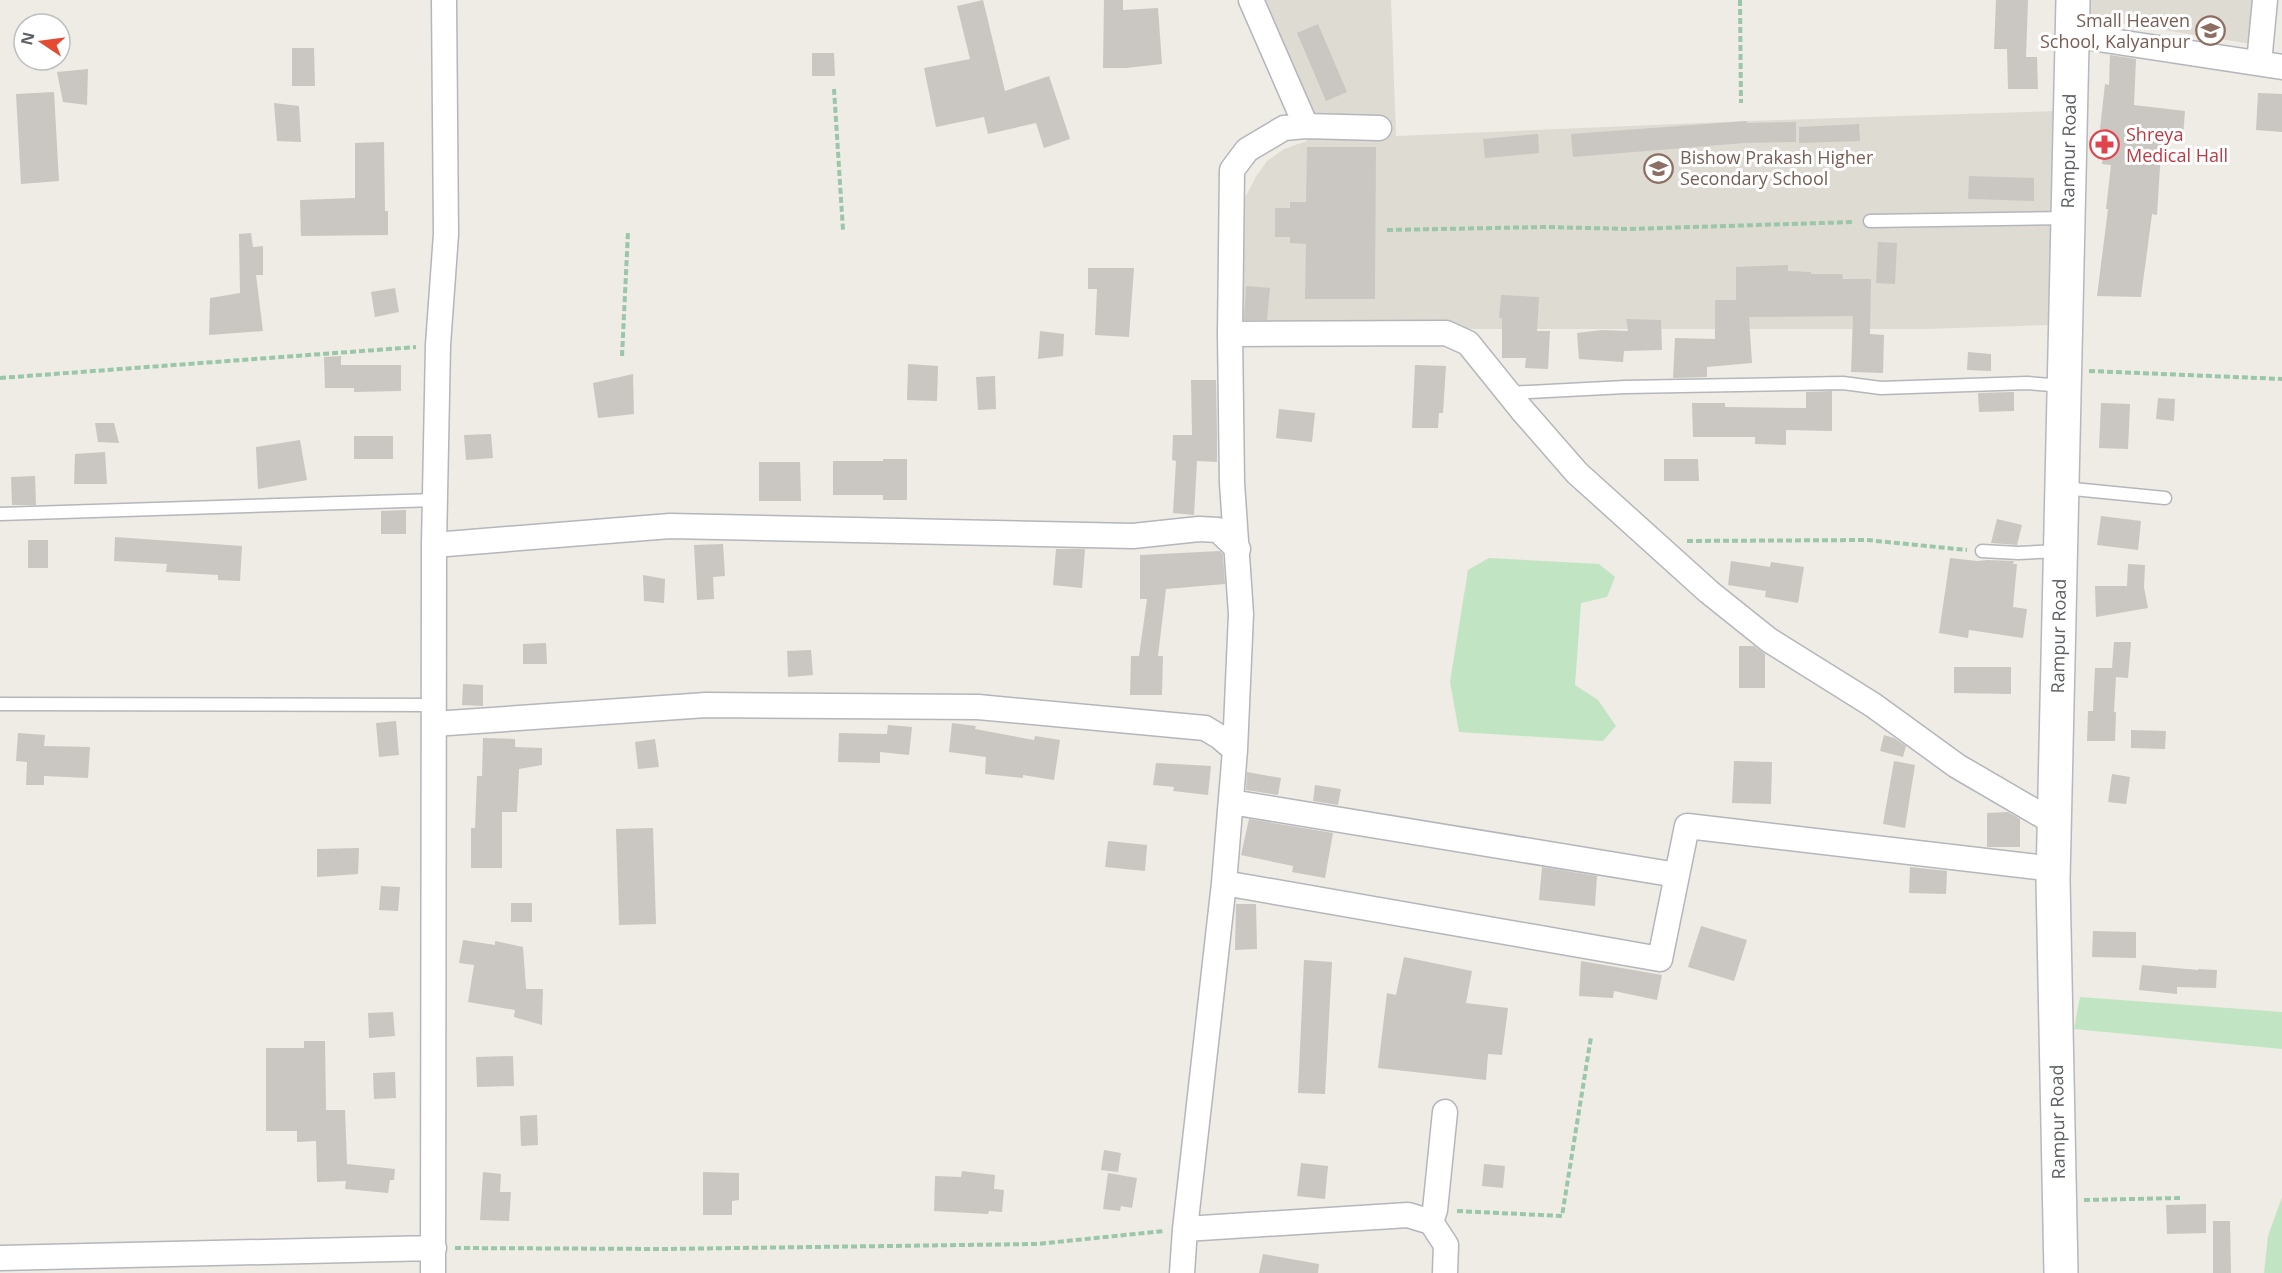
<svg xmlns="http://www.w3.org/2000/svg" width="2282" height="1273" viewBox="0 0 2282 1273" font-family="'Open Sans',sans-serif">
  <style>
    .education { fill: #dedbd2 }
    .green { fill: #c1e5c3 }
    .building { fill: #cac6c1 }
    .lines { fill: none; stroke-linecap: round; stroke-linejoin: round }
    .lane-casing { stroke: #b4b6bb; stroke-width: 15 }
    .street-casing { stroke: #b4b6bb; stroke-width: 27 }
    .secondary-casing { stroke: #b5b8be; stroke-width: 36 }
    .path { stroke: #9ac6a9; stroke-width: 4; stroke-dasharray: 6 3; stroke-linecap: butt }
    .lane { stroke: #fff; stroke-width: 12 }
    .street { stroke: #fff; stroke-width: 24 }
    .secondary { stroke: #fff; stroke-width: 33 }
    .labels { text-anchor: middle; stroke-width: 6; stroke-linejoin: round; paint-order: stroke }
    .education-label { font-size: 18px; fill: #785e54; stroke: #fff; text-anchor: end }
    .health-label { font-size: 18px; fill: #be3a42; stroke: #fff; text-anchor: start }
    .street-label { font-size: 18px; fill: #5c5f64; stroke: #fff }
  </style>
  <rect width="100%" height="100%" fill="#eeece4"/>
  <path class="education" d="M1256,0H1391L1396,136L1747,121L2057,111L2051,325L1926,329H1470L1267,322L1242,324L1230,226L1257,175L1267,161L1284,149L1307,141L1305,112Z
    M2089,0H2256L2252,44L2089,18Z"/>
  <path class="green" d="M1489,558L1599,564L1615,577L1607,597L1581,603L1575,685L1598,700L1616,726L1603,741L1459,732L1450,682L1468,570Z
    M2080,997L2282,1012V1049L2074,1029Z
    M2282,1197V1273H2264L2268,1236Z"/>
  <path class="building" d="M983,0L1005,91L1049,76L1070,139L1044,148L1036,123L988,134L984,117L936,127L924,68L970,59L957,6Z
    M1104,0H1123V10L1158,8L1162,64L1126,68H1103Z
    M1996,0H2028L2026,57H2037L2038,89H2008L2007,49H1994Z
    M1318,24L1347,92L1326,101L1297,33Z
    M292,48H314L315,86H292Z
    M812,53H834L835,76H812Z
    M2110,55L2136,59L2134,105L2185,111L2183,137L2162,135L2157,215L2152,214L2141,297L2097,296L2108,209H2106L2111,165L2102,164L2105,129H2100L2105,84L2109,85Z
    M88,69L87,105L63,102L57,72Z
    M54,92L59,181L21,184L16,94Z
    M2258,93L2282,94V132L2256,130Z
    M274,103L299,106L301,142L277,141Z
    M1747,121V123L1796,122V142L1744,143L1573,157L1571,134Z
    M1859,124L1860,141L1799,143V127Z
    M1538,134L1539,153L1485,158L1483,139Z
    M384,142L385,211H388V235L301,236L300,200L355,198V143Z
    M1307,147H1376L1375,299H1305L1306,244L1290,243V237H1275V208H1290V202H1306Z
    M1969,176L2034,178V201L1968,199Z
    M251,233L253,247L263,246V275H256L263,331L209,335L210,298L240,293L239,234Z
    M1878,242L1897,243L1895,284L1876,283Z
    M1788,265V271L1811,272V274H1842L1843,279H1871L1870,334L1884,335L1883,373L1851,372L1853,316L1749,317L1752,363L1707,367V377L1673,378L1675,338L1715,339V300H1736V267Z
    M1088,268H1134L1129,337L1095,335L1097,289H1088Z
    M1246,286L1270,288L1267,320H1244Z
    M395,288L399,312L375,317L371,292Z
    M1501,295L1539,297L1537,331H1550L1548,369L1525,368L1526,358H1502V318H1499Z
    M1626,319L1661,320L1662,350L1624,351L1623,362L1579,359L1577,333L1602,330L1628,331Z
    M1040,331L1064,334L1063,356L1038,359Z
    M1968,352L1991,354V371L1967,370Z
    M341,356V365H401V391L354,392V388H325L324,357Z
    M908,364L938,366L937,401L907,400Z
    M1415,365L1446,366L1443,413H1439L1438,428H1412Z
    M633,374L634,414L598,418L593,383Z
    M995,376L996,409L978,410L976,377Z
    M1191,380H1216L1217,432V462L1197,461L1194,515L1173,513L1176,461L1172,460L1173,435H1192Z
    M1832,391V431L1786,430V445L1755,444V437H1693L1692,403H1725V407L1806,408V392Z
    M2014,392V411L1979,412L1978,393Z
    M2158,398L2175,399L2174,421L2156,419Z
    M2101,403L2130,404L2128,449L2099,448Z
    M1279,409L1315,413L1312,442L1276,438Z
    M95,423H114L119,443L98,442Z
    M491,434L493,458L466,460L464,435Z
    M354,436H393V459H354Z
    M300,440L307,480L258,489L256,447Z
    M105,452L107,484H74L75,454Z
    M883,459H907V500H883V495H833V461H883Z
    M1664,459H1698L1699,481H1664Z
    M759,462H800L801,501H759Z
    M35,476L36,505H12L11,477Z
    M406,510V534H381V511Z
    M2101,516L2141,521L2138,550L2097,545Z
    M1997,519L2022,525L2017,545L1991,543Z
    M115,537L242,546L240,581L218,580V575L166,572L167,564L114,561Z
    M28,540H48V568H28Z
    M723,544L725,576L713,577L714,599L697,600L694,545Z
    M1056,549H1085L1082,588L1053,585Z
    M1220,551L1223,554L1225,584L1166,589L1158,656H1163L1162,695H1130L1131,656H1139L1147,599H1140V555Z
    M1950,558L1977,561L1988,560L2014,561L2013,564H2017L2013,607L2027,609L2023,638L1969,630L1968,638L1939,633Z
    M1731,561L1770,567L1771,562L1804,567L1798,603L1765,597L1766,591L1728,585Z
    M2128,564L2145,565L2144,587L2148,608L2096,617L2095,586H2127Z
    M643,575L665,579L664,603L644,601Z
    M2114,642H2131L2128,678L2116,677L2114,712H2116L2115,741H2087L2088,711H2093L2095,668H2112Z
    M546,643L547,664H523V644Z
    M1739,646H1754L1765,654V688H1739Z
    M811,650L813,675L788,677L787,651Z
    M1954,667H2011V694L1954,693Z
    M463,684L483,685V706L462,705Z
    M396,721L399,755L379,757L376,723Z
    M952,723L976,726L975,729L1034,740L1035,736L1060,740L1054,780L1023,775V778L985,774L986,757L949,752Z
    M888,725L912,727L909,755L880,752V763L838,762L839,733L887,734Z
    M2131,730L2166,731L2165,749L2131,748Z
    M18,733L45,735L44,746L90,747L88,778L44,776V785H26L27,762L16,761Z
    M1884,735L1894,738L1906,746L1903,757L1880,751Z
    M483,738L515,739V747L542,748V765L519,769L517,812H502V868H471V828H475L477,776H482Z
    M655,739L659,767L638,769L635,742Z
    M1734,761L1772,762L1771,804L1732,803Z
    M1894,761L1915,765L1905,828L1883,824Z
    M1156,763L1211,766L1208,795L1173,791L1174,787L1153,785Z
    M1247,772L1281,778L1278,795L1246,790Z
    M2112,774L2130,777L2126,804L2108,802Z
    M1315,785L1341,789L1338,805L1313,801Z
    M2008,812L2020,819V847H1987V813Z
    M1249,819L1333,833L1325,878L1292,872L1293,866L1241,855Z
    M653,828L656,924L619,925L616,829Z
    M1108,841L1147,845L1145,871L1105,867Z
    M359,848L358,874L317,877V849Z
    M1542,867L1597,876L1595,906L1539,900Z
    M1910,867L1947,871L1946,894L1909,893Z
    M381,886L400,887L398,911L379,910Z
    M511,903H532V922H511Z
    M1236,904H1256L1257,949L1235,950Z
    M1701,926L1747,940L1734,981L1688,967Z
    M2093,931L2136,932V958L2092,957Z
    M463,940L495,945V941L523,947L526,989H543L542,1025L514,1017L515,1010L468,1002L474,965L459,963Z
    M1404,957L1472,971L1466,1003L1508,1008L1502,1055L1488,1054L1486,1080L1378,1068L1387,993L1396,995Z
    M1304,960L1332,962L1325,1094L1298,1093Z
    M1581,961L1662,975L1657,1000L1614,991L1613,998L1579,996Z
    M2142,965L2198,970V969L2217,970L2216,988L2177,987V994L2139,990Z
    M393,1012L395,1036L369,1038L368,1013Z
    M304,1041H325L326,1110H345L347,1164L395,1169L394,1180H390L388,1193L345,1189L346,1181L317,1182L316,1141L297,1142V1131H266V1048H304Z
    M513,1056L514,1086L477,1087L476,1057Z
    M395,1072L396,1098L374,1099L373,1073Z
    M537,1115L538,1145L521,1146L520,1116Z
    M1104,1150L1121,1153L1118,1172L1101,1170Z
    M1301,1163L1328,1166L1325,1199L1297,1196Z
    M1484,1164L1505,1166L1503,1188L1482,1186Z
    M962,1171L995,1175L994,1189L1004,1190L1002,1212L989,1211L988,1214L934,1211L935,1176L961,1177Z
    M483,1172L501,1174L500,1192H511L509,1221L480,1220Z
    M703,1172L739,1173V1200L732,1201V1215H703Z
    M1108,1173L1137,1178L1132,1208L1121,1206L1120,1211L1103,1209Z
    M2206,1204V1233L2167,1234L2166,1205Z
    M2213,1221H2230L2231,1273H2213Z
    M1263,1254L1319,1264L1318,1273H1259Z"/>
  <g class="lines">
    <defs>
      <path id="lane" d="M1870,221L2066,218
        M1509,393L1625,387L1843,383L1881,388L2027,383L2064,386
        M2063,488L2165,498
        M0,514L435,500
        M1982,551L2018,553L2059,551
        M0,704L434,705"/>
      <path id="street" d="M2072,35L2282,67
        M2259,63L2265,0
        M1306,126L1379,128
        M1230,334L1232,170L1247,150L1284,128L1306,126L1251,0
        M434,545L670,526L1133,536L1199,529L1218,530L1238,549
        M434,724L706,705L978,707L1205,728L1220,737L1235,750
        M1231,802L1677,875L1687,826L2054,869
        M1224,883L1660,959L1677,875
        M1431,1222L1435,1210L1445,1112
        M1185,1229L1408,1215L1431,1222L1446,1245L1445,1273
        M0,1258L434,1248
        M433,1273L434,545L438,345L446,234L444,0
        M1182,1273L1185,1229L1224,883L1235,750L1241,614L1232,483L1230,334L1446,333L1468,343L1522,410L1577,473L1709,592L1769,640L1873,705L1957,766L2055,823"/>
      <path id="secondary" d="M2061,1273L2053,880L2073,0"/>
    </defs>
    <use href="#lane" class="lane-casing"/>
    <use href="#street" class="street-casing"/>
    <use href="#secondary" class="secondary-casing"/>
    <path class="path" d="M1740,0L1741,103
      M834,89L843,230
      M1387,230L1546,227L1629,229L1854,222
      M622,356L628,232
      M2089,371L2282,379
      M0,378L416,347
      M1687,541L1867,540L1967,550
      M2084,1200L2180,1198
      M1457,1211L1562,1216L1591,1037
      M455,1248L664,1249L1037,1244L1164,1231"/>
    <use href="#lane" class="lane"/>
    <use href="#street" class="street"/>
    <use href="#secondary" class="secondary"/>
  </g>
  <defs>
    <symbol id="school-ring" viewBox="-11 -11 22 22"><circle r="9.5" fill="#fff" stroke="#8d6e63" stroke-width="1.5"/><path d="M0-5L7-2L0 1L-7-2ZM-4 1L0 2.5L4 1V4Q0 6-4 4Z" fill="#8d6e63"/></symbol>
    <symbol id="pharmacy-ring" viewBox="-11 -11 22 22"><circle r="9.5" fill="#fff" stroke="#e0444e" stroke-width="1.5"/><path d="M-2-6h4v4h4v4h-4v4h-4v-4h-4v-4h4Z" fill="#e0444e"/></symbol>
  </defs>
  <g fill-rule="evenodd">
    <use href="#school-ring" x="2194" y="14" width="33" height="33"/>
    <use href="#pharmacy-ring" x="2088" y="128" width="33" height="33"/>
    <use href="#school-ring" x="1642" y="152" width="33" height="33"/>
  </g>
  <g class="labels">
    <g class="education-label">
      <text x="2190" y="27">Small Heaven<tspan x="2190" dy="21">School, Kalyanpur</tspan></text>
      <text x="1680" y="164" text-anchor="start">Bishow Prakash Higher<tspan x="1680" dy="21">Secondary School</tspan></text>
    </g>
    <g class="health-label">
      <text x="2126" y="141">Shreya<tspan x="2126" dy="21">Medical Hall</tspan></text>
    </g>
    <g class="street-label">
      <text transform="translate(2069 151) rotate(-89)" y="6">Rampur Road</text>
      <text transform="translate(2059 636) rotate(-89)" y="6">Rampur Road</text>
      <text transform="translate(2058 1122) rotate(-91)" y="6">Rampur Road</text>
    </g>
  </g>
  <g transform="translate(42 42) rotate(283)"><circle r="28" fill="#ffffff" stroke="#bebfc1" stroke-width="1.5"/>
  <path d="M0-4.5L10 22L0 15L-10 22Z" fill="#e54b33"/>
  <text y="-9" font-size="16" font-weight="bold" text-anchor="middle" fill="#5c5f64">N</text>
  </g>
</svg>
